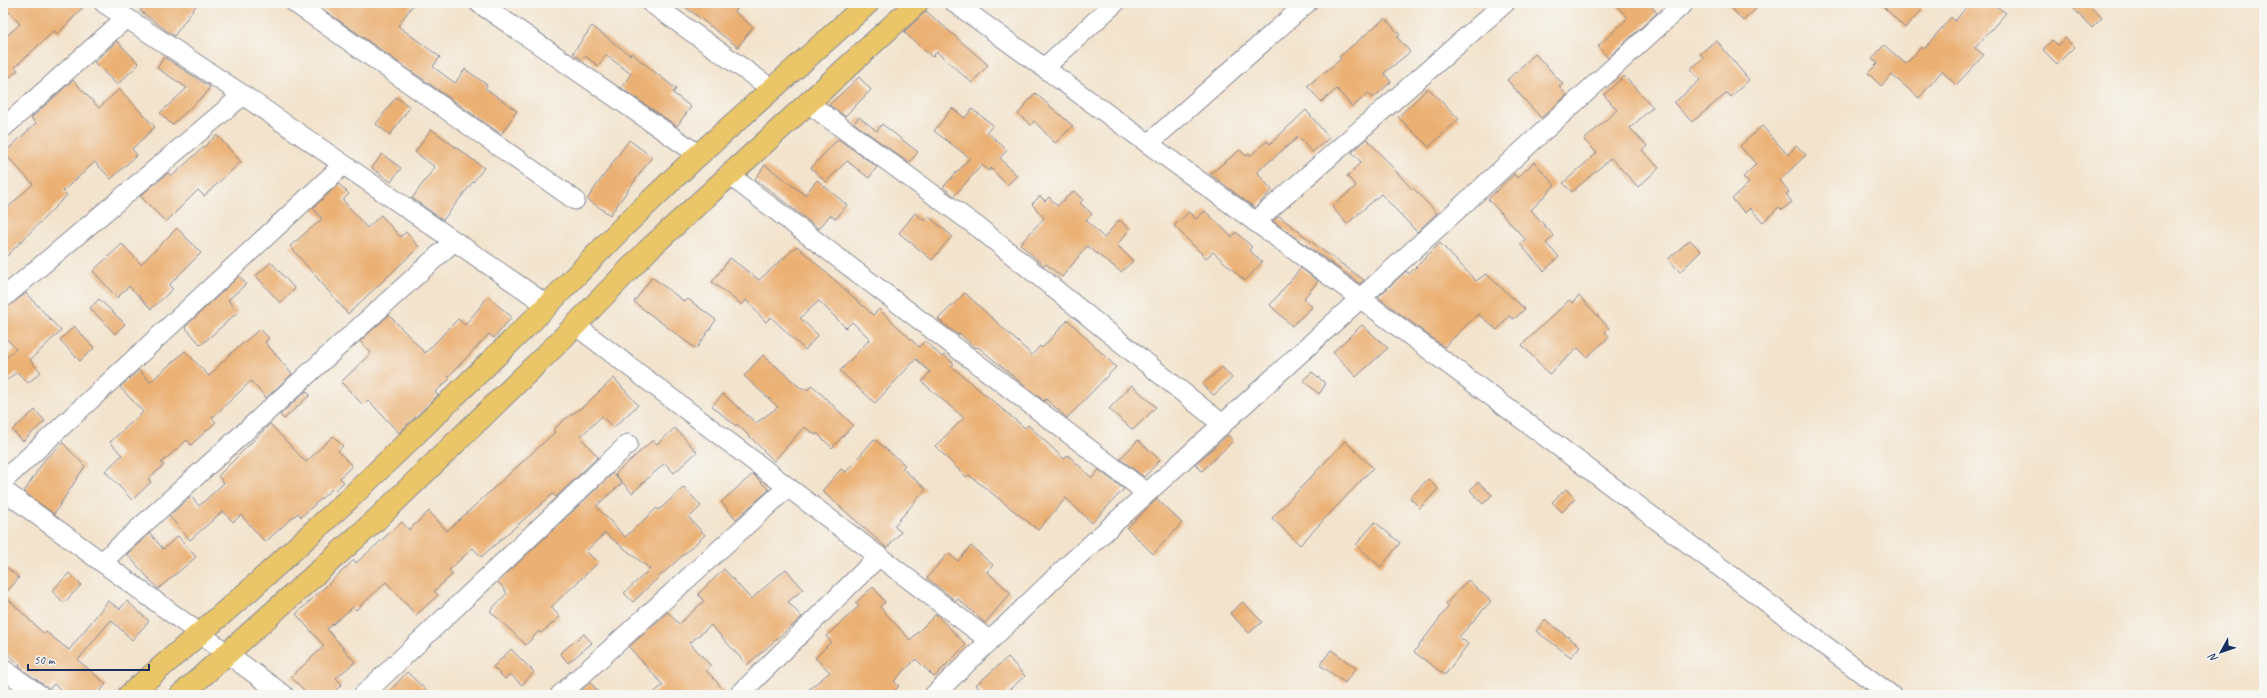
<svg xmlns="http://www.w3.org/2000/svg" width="2267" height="698" viewBox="0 0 2267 698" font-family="Caveat,sans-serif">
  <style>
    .building { fill: #ebb073 }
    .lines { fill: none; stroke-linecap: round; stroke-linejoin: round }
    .minor-casing { stroke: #878995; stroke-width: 21 }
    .major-casing { stroke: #878995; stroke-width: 24 }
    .minor { stroke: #fff; stroke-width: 19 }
    .major { stroke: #eac669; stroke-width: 22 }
  </style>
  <rect width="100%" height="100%" fill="#f6f6f2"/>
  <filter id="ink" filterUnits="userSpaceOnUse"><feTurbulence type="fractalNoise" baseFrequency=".025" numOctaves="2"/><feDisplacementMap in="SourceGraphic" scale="8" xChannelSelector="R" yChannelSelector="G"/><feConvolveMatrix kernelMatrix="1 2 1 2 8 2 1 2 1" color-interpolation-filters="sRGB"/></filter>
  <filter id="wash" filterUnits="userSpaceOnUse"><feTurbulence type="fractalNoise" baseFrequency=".012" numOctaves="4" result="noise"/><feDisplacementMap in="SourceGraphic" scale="16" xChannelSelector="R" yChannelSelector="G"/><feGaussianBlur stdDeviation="0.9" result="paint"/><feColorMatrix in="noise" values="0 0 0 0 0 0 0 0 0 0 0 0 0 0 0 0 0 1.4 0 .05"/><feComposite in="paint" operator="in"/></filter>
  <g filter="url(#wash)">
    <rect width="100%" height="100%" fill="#f3e3cc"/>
    <g id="blocks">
      <path class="building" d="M3,3H87L58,34L54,31L15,67L18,70L3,83V39L20,24L3,6Z
        M146,3H198L174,36L140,11Z
        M314,3H414L398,26L440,57L433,67L455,83L465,69L487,85L485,88L517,111L501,134Z
        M680,3H741L735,12L753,27L738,47Z
        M1614,3H1648L1657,13L1608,58L1598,46L1628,18Z
        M1727,3H1762L1743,21Z
        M1880,3H1915L1922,10L1905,28Z
        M1970,3H1992L2006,13L1975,48L1984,55L1956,85L1942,71L1919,98L1892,75L1881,86L1868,73L1878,63L1872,59L1884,45L1906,64L1921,47L1924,49L1951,17L1955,21Z
        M2068,3H2087L2102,18L2092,28Z
        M926,11L988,65L972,83L937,52L932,57L904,32Z
        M1385,18L1400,35L1397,37L1410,52L1384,73L1391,82L1373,98L1369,93L1352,107L1337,89L1321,102L1307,86L1341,59L1339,57Z
        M592,26L630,55L631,53L676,89L673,93L691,107L677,126L621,88L631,74L606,55L598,66L585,56L582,60L573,53Z
        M2065,38L2074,47L2057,64L2043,50L2052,40L2058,45Z
        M1716,40L1749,80L1731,97L1727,93L1692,122L1674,103L1700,80L1690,69L1704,58L1700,54Z
        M117,41L139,64L117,85L94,62Z
        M1535,54L1563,84L1559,87L1567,95L1541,118L1507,80Z
        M164,57L210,87L203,98L202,97L172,125L160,113L187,88L157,68Z
        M1624,76L1653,107L1630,128L1647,146L1642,150L1659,168L1638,187L1611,158L1572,192L1563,183L1597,153L1584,140L1617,110L1604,95Z
        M859,77L871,90L845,116L829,105Z
        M73,80L99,108L119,89L155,127L132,149L137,155L111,179L95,162L63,191L67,195L3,260V212L33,184L4,153L36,123L31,118Z
        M1428,88L1459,119L1429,147L1398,117Z
        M1035,93L1073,126L1055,143L1034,121L1031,125L1018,114Z
        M396,97L410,107L390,135L376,124Z
        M952,108L965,118L972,109L993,125L987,132L1007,150L1000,158L1017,176L1007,185L991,168L989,171L982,165L954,196L943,187L970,158L934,131Z
        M1306,110L1329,138L1312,152L1298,137L1257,172L1272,190L1255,208L1210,174L1240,150L1246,156L1249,154L1250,156L1267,141L1270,144Z
        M859,117L877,131L882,124L918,152L909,163L854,123Z
        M1762,126L1788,155L1796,145L1806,155L1780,180L1789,192L1786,194L1792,202L1782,210L1779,207L1763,222L1750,208L1745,213L1732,199L1749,183L1743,177L1756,164L1740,146Z
        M431,129L484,168L443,220L412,198L435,167L415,152Z
        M217,135L241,162L204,196L198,190L166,222L140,196L168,173L172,176Z
        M838,139L877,167L869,178L847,161L826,182L811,168Z
        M1367,139L1412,189L1413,188L1437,213L1417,232L1381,194L1347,224L1332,207L1356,186L1347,176L1361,162L1352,152Z
        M629,140L652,157L610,215L587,199Z
        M382,154L401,168L391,182L372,168Z
        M1534,162L1555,185L1531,210L1554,236L1546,243L1559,257L1544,271L1520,244L1526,240L1488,199L1514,174L1517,178Z
        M765,165L805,195L817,180L847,205L836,219L830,215L819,229L755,179Z
        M339,184L349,194L343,200L367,228L381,215L400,237L406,232L419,247L348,314L290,246L322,219L313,208Z
        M1074,191L1083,200L1080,203L1092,214L1086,220L1104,238L1119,220L1130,229L1117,245L1133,261L1121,272L1087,246L1062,277L1046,264L1044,266L1020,244L1044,218L1032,204L1040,196L1045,201L1049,197L1057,206Z
        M1205,211L1232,237L1236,232L1252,247L1249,250L1262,262L1245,281L1213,252L1206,258L1174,226L1189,212L1196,219Z
        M915,213L925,221L929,217L952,236L932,260L899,233Z
        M1279,216L1321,249L1364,280L1360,284L1273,221Z
        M177,228L201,253L169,285L173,289L151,309L129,286L117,298L93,271L122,244L141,264Z
        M1690,240L1701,251L1680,272L1668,259Z
        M1440,243L1476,281L1486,274L1525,309L1514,319L1509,316L1497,330L1478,314L1444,347L1378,297L1406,271L1409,274Z
        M797,246L873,315L879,309L919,347L925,341L942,357L944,355L954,364L951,366L1025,428L1028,425L1064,459L1068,455L1092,478L1099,470L1124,489L1092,523L1066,498L1038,530L969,475L966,477L935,446L964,418L922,382L930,372L916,359L875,403L840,371L870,339L852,322L846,328L819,301L800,318L818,335L805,350L771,317L766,322L746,300L742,305L712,282L730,258L759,280Z
        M271,262L295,289L280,303L256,276Z
        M1301,268L1318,281L1304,298L1312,307L1292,326L1270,305Z
        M239,276L246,284L228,300L238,312L201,345L185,327Z
        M652,277L685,302L688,299L716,320L696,349L634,302Z
        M26,293L61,331L30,360L41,372L28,383L17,372L3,383V361L16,349L3,335V310Z
        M965,293L1032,355L1040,346L1042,348L1068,320L1116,367L1067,418L1046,399L1044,401L1026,387L978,347L976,348L959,333L958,335L938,319Z
        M1579,296L1609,328L1605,332L1609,337L1587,357L1578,348L1549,374L1522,345L1569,300L1572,303Z
        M488,297L512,317L494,338L489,334L448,377L450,379L435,392L438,395L399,433L368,400L363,405L341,382L371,353L360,341L389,315L425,353L458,319L465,325Z
        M99,299L125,324L115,334L90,308Z
        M1362,325L1388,348L1356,377L1333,352Z
        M74,326L94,348L80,361L60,340Z
        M260,329L269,338L265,342L292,374L266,398L251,381L212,418L216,422L191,445L187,440L161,463L164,465L148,479L151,482L132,500L105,471L122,455L110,442L143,412L120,387L139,370L150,382L185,351L209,376L229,355Z
        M763,355L803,390L805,388L808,390L812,385L853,425L832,448L817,433L816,435L804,427L774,461L737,424L736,426L712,406L723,394L756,423L778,407L744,376Z
        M1222,367L1232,378L1214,395L1202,385Z
        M1312,372L1324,382V387L1319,394L1303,380Z
        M614,378L638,405L613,428L602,416L580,437L598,457L556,497L553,494L481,557L473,548L449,570L453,574L434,591L438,595L416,615L386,582L356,610L353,607L327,629L355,662L336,678L342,684L331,695H309L291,677L324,646L296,614L354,560L356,563L402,522L409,530L429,511L447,531L555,432L553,430L564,420L585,405Z
        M1132,385L1156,407L1133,430L1109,409Z
        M306,391L310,395L284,419L280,415Z
        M35,410L45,421L23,441L12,430Z
        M270,424L306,462L333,436L343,446L338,451L352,466L340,478L344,482L334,491L332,489L301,517L298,513L265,542L241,515L233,522L223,511L190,540L169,516L191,496L199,506L224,483L218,476Z
        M675,428L697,452L674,473L665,463L632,493L615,474L653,440L657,444Z
        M1228,435L1233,441L1202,471L1195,464Z
        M874,439L905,465L902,468L926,489L894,526L901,532L887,548L822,491L841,469L846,472Z
        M1138,440L1160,460L1144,477L1120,459Z
        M1345,441L1373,468L1300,545L1272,518Z
        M63,443L85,466L54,514L24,492L45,459Z
        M613,473L622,483L596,506L625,537L657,508L659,510L684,487L701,506L689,518L705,535L659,577L656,574L659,577L633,602L624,593L650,569L605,533L586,551L598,563L551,607L560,617L541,633L539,631L526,645L490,611L507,593L498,582Z
        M753,474L769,490L736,519L721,502Z
        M1428,479L1438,489L1420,508L1410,498Z
        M1478,482L1492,495L1483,504L1470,490Z
        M1566,489L1575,499L1562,512L1552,502Z
        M1157,499L1182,523L1153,554L1127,528Z
        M1375,522L1400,543L1381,567L1356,545Z
        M150,533L163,549L178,536L196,557L158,589L127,554Z
        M971,546L993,565L987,572L1011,593L985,623L958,599L956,601L927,578L948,553L958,561Z
        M3,564L19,578L4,595L44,634L46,632L69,650L108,601L120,609L127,601L149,621L132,640L111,620L78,660L106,684L97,695H67L54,684L49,689L19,667L20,665L3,649Z
        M724,569L751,599L786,569L803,589L788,602L802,617L747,665L711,625L690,643L711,666L706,670L728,695H651L663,685L629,647L668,612L679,624L704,601L698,594Z
        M69,573L81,585L64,603L52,591Z
        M1468,580L1491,601L1459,637L1468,644L1445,675L1414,652L1449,606L1446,604Z
        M873,587L885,602L880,607L910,640L936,614L966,645L934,677L916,659L894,681L899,686L890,695H802L830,672L815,658L831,642L826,636L859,606L855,603Z
        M1243,602L1262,622L1249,633L1230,613Z
        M1545,620L1580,646L1571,657L1536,631Z
        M584,634L592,643L568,663L560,653Z
        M511,649L534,672L522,685L510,674L505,679L493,667Z
        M1331,650L1356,668L1345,683L1320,665Z
        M1008,657L1025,676L1003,695H985L976,685Z
        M407,672L431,695H386Z
        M590,682L601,695H576Z"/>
    </g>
  </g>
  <g filter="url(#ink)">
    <use href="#blocks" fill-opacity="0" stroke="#878995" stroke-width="1"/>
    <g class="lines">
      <defs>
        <path id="minor" d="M104,3L243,95L547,305
          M295,3L575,200
          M479,3L699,155
          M651,3L772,89
          M955,3L1360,298L1891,695
          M1044,68L1115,3
          M808,103L979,228L1222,424
          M3,128L126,18
          M1148,144L1307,3
          M728,174L1147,493
          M1255,222L1505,3
          M3,298L243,95
          M575,325L990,641
          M3,481L343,165
          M3,490L284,695
          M102,562L454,241
          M3,669L40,695
          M363,695L628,444
          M560,695L788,487
          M739,695L879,556
          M934,695L1065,568L1684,3"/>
        <path id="major" d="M129,695L251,589L353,495L533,320L624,226L694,159L868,3
          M181,695L377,519L557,344L648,250L917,3"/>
      </defs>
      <use href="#minor" class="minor-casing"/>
      <use href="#major" class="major-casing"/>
      <use href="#minor" class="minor"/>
      <use href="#major" class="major"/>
    </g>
  </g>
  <rect width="2267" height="698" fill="none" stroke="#f6f6f2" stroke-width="16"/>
  <g transform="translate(2221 652) rotate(230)" stroke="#f6f6f2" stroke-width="3" paint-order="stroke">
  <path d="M0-3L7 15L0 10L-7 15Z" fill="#1b2f5e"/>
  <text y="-6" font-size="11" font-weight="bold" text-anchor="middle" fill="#1b2f5e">N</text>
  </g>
  <path d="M28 664v6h121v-6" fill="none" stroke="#1b2f5e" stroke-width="2"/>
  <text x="34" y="664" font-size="12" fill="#1b2f5e" stroke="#f6f6f2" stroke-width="3" paint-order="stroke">50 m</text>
</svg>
